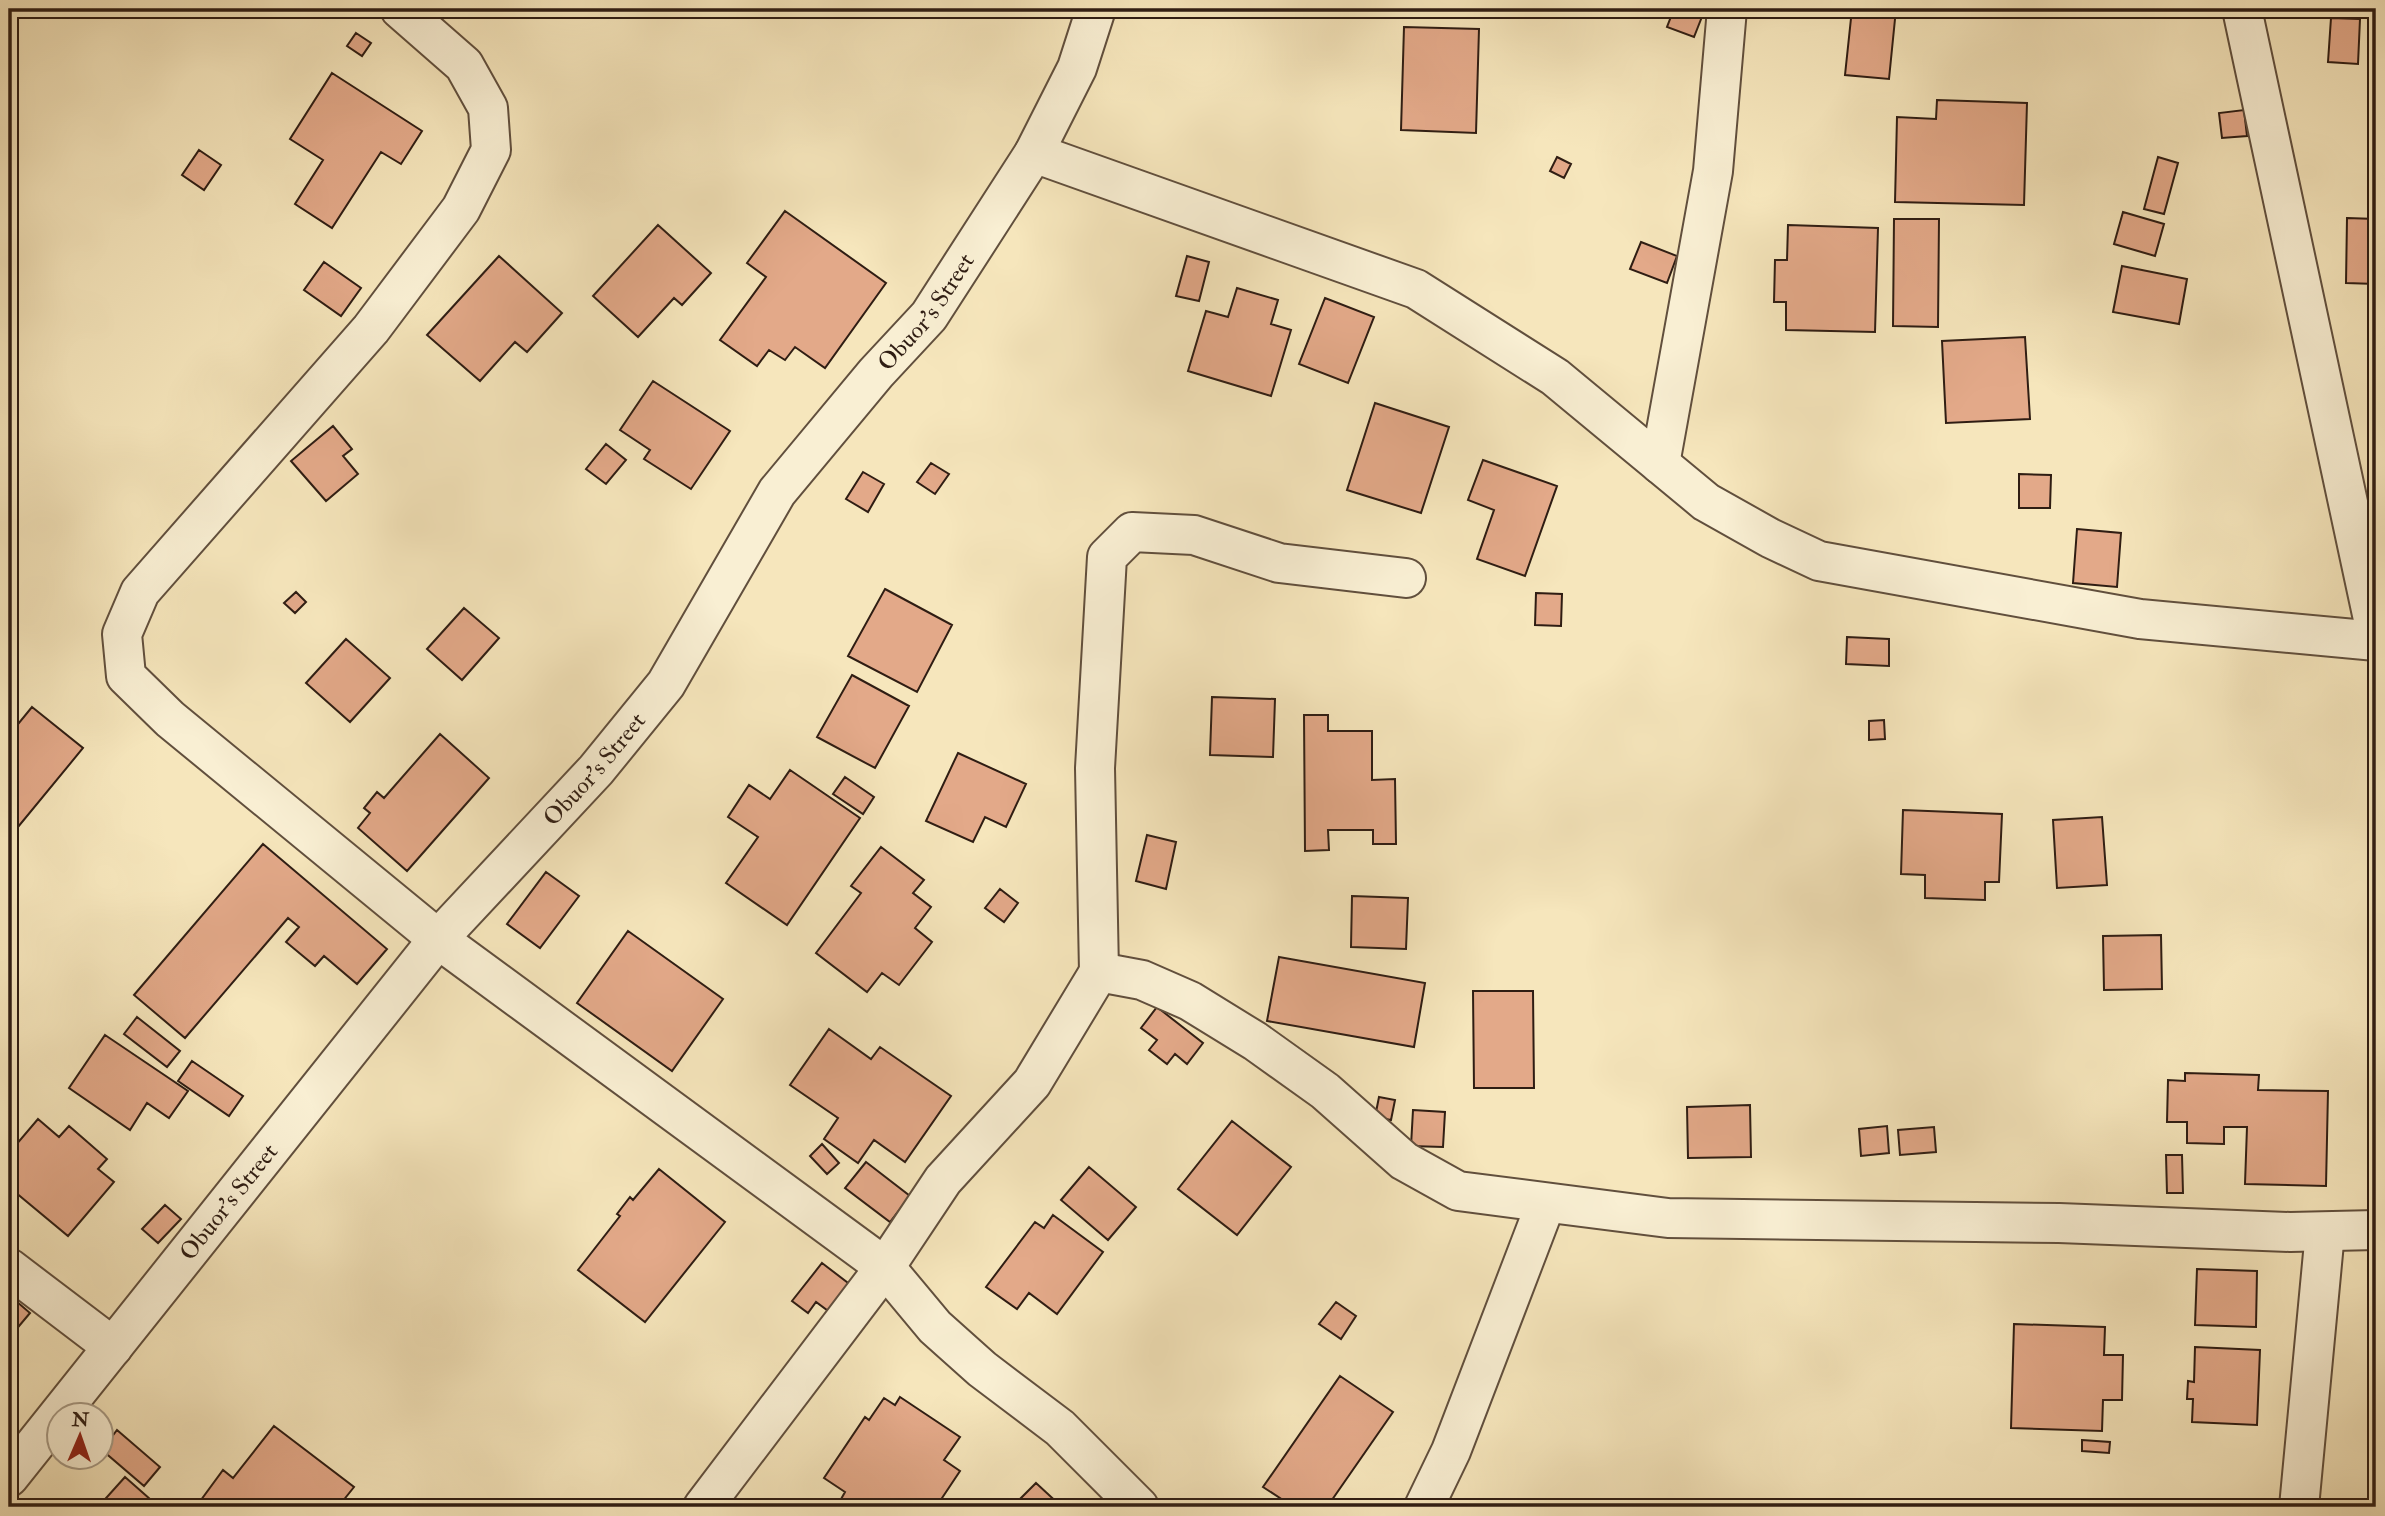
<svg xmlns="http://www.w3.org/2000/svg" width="2385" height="1516" viewBox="0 0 2385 1516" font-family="'IM FELL Double Pica',serif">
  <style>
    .building { fill: #e3a989; stroke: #2f1d13; stroke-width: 2 }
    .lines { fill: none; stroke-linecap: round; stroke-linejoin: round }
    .street-casing { stroke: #614f3d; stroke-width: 42 }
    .street { stroke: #f9efd3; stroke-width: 38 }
    .labels { text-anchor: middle; stroke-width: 6; stroke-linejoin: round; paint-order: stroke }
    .street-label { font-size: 24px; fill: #2f1d13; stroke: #f9efd3 }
  </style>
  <rect width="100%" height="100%" fill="#f6e6bc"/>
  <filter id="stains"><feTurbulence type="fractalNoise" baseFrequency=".00286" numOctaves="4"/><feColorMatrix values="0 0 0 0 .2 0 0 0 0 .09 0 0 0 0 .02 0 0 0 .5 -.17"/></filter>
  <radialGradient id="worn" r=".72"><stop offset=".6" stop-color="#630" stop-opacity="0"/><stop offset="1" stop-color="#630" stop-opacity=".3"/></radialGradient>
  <path class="building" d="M1674,9H1705L1694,37L1667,27Z
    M1852,9H1896L1889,79L1845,75Z
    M2331,18L2360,19L2358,64L2328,62Z
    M1404,27L1479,29L1476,133L1401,130Z
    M356,33L371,43L362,56L347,46Z
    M332,73L422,131L401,164L381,152L332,228L295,204L323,160L290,139Z
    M1937,100L2027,103L2024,205L1895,202L1897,117L1936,119Z
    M2244,110L2247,136L2222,138L2219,113Z
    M199,150L221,165L204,190L182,175Z
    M1557,157L1571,164L1564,178L1550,171Z
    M2158,157L2178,163L2164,214L2144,209Z
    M785,211L886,283L825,368L795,347L785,360L769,350L757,366L720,340L766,277L747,263Z
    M2123,212L2164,224L2155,256L2114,244Z
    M2347,218L2376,219V284L2346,283Z
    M1894,219H1939L1938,327L1893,326Z
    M658,225L711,273L682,305L674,298L638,337L593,296Z
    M1788,225L1878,228L1875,332L1786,330V302H1774L1775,260H1787Z
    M1641,242L1677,256L1667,283L1630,269Z
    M499,256L562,313L527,352L515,342L480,381L427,335Z
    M1187,256L1209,262L1199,301L1176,296Z
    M324,262L361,288L341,316L304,290Z
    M2122,266L2187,279L2179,324L2113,312Z
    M1237,288L1278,300L1271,324L1291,330L1271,396L1188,371L1206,311L1228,317Z
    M1325,298L1374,317L1348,383L1299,364Z
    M2025,337L2030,419L1946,423L1942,341Z
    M653,381L730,431L691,489L644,459L650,450L620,430Z
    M1375,403L1449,427L1421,513L1347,490Z
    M333,426L352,449L343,456L358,474L326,501L291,461Z
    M606,444L626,460L606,484L586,469Z
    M1483,460L1557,486L1525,576L1477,559L1494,510L1468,500Z
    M931,463L949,474L935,494L917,482Z
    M863,472L884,484L868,512L846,499Z
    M2019,474L2051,475L2050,508H2019Z
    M2077,529L2121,533L2117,587L2073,583Z
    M885,589L952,625L917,692L848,656Z
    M296,592L306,602L295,613L284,603Z
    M1536,593L1562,594L1561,626L1535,625Z
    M464,608L499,638L462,680L427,649Z
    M1847,637L1889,639V666L1846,664Z
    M346,639L390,678L350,722L306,683Z
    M852,675L909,706L875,768L817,737Z
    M1212,697L1275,699L1273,757L1210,755Z
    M32,707L83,748L18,827L9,819V735Z
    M1304,715H1328V731H1372V780L1395,779L1396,844H1373V830H1328L1329,850L1305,851Z
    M1884,720L1885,739L1869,740V721Z
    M440,734L489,778L407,871L358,828L370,813L364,808L377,792L384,798Z
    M958,753L1026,784L1006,827L985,817L973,842L926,821Z
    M790,770L860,818L787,925L726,883L758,837L728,817L749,785L770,799Z
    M845,777L874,797L863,814L833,794Z
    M1903,810L2002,814L1999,882H1985V900L1925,898V875L1901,874Z
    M2102,817L2107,885L2057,888L2053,820Z
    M1147,835L1176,842L1166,889L1136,881Z
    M263,844L387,949L357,984L324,956L315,966L286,942L299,927L288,918L185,1038L134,995Z
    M881,847L924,880L913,893L931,907L915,928L932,942L899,985L882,973L867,992L816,953L861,893L851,886Z
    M546,872L579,896L540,948L507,924Z
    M1000,889L1018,903L1004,922L985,908Z
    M1352,896L1408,898L1406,949L1351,947Z
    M628,931L723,999L672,1071L577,1003Z
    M2161,935L2162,989L2104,990L2103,936Z
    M1279,957L1425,983L1414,1047L1267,1021Z
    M1473,991H1533L1534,1088H1474Z
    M1157,1007L1203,1043L1187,1064L1175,1054L1167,1064L1149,1050L1157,1040L1141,1028Z
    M137,1017L180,1051L167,1067L124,1034Z
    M829,1029L871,1059L880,1047L951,1096L905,1162L874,1140L858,1163L824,1139L838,1118L790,1085Z
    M105,1035L188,1091L169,1118L147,1103L130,1130L69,1088Z
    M192,1061L243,1096L229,1116L178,1081Z
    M2185,1073L2259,1075L2258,1090L2328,1091L2326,1186L2245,1184L2247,1127H2224V1144L2187,1143V1122H2167L2168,1080L2185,1081Z
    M1379,1097L1395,1100L1391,1120L1375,1117Z
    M1750,1105L1751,1157L1688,1158L1687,1107Z
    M1413,1110L1445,1112L1443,1147L1411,1146Z
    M38,1119L59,1137L69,1126L107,1159L98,1169L114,1182L68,1236L9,1187V1153Z
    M1232,1121L1291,1167L1237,1235L1178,1189Z
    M1887,1126L1889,1153L1861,1156L1859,1129Z
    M1934,1127L1936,1152L1900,1155L1898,1130Z
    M822,1144L839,1163L827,1174L810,1156Z
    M2166,1155H2182L2183,1193H2167Z
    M866,1162L910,1196L890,1222L845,1188Z
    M1089,1167L1136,1207L1108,1240L1061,1200Z
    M659,1169L725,1222L645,1322L578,1270L620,1216L617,1214L630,1197L633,1200Z
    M165,1205L181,1219L158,1243L142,1229Z
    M1053,1215L1103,1252L1057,1314L1029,1293L1017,1309L986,1287L1035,1222L1044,1228Z
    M822,1263L852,1286L831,1313L816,1302L808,1313L792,1301Z
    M2197,1269L2257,1271L2256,1327L2195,1325Z
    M9,1295L30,1313L9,1338Z
    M1336,1302L1356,1316L1341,1339L1319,1324Z
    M2014,1324L2105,1327L2104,1355H2123L2122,1400H2103L2102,1431L2011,1428Z
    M2195,1347L2260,1350L2257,1425L2192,1422L2193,1399H2187L2188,1381L2194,1382Z
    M1340,1376L1393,1412L1327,1507H1283L1286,1502L1263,1487Z
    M900,1397L960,1437L944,1460L960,1471L936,1507H850L840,1501L845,1492L824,1478L865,1417L869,1420L884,1398L895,1405Z
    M274,1426L354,1487L338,1507H211L201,1500L223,1470L233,1478Z
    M117,1430L160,1467L144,1486L102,1450Z
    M2082,1440L2110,1442L2109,1453L2082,1451Z
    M125,1477L159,1507H98Z
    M1036,1483L1062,1507H1012Z"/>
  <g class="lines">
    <defs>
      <g id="street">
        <path d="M400,9L464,65L488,108L491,150L461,209L371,329L140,592L122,634L126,676L170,719L438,939L885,1267L935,1327L982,1369L1060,1428L1139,1507"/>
        <path d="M2242,9L2376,633"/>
        <path d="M1034,153L1416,289L1555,377L1706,502L1770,538L1819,561L2140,619L2376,641"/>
        <path d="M1660,464L1713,171L1727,9"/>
        <path d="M1099,972L1095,768L1107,557L1132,532L1194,535L1279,563L1406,578"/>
        <path d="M9,1268L113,1347"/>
        <path id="s1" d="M9,1477L438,939L596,770L666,684L777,492L876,373L929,316L1034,153L1077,68L1096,9"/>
        <path d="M703,1507L885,1267L943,1180L1032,1083L1099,972L1142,980L1190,1001L1255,1041L1325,1091L1404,1161L1458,1191L1668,1218L2059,1223L2290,1232L2376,1230"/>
        <path d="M1424,1507L1451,1451L1546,1203"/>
        <path d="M2299,1507L2325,1232"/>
      </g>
    </defs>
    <use href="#street" class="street-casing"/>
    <use href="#street" class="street"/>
  </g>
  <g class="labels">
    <g class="street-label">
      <text dy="8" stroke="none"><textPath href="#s1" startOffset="1486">Obuor’s Street</textPath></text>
      <text dy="8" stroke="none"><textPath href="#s1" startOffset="919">Obuor’s Street</textPath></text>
      <text dy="8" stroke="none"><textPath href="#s1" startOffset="352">Obuor’s Street</textPath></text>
    </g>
  </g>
  <rect width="2385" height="1516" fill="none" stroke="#f6e6bc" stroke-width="35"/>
  <rect x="10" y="10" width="2364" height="1495" fill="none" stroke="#2f1d13" stroke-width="3.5"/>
  <rect x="18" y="18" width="2350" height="1481" fill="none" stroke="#2f1d13" stroke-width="2"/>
  <g transform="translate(80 1436) rotate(2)"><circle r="33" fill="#f9efd3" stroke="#a89b86" stroke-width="2"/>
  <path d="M0-5L12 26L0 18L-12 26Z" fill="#8f2418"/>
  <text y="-10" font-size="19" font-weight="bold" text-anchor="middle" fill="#2f1d13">N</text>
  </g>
  <rect width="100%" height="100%" filter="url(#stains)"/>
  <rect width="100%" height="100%" fill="url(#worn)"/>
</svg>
